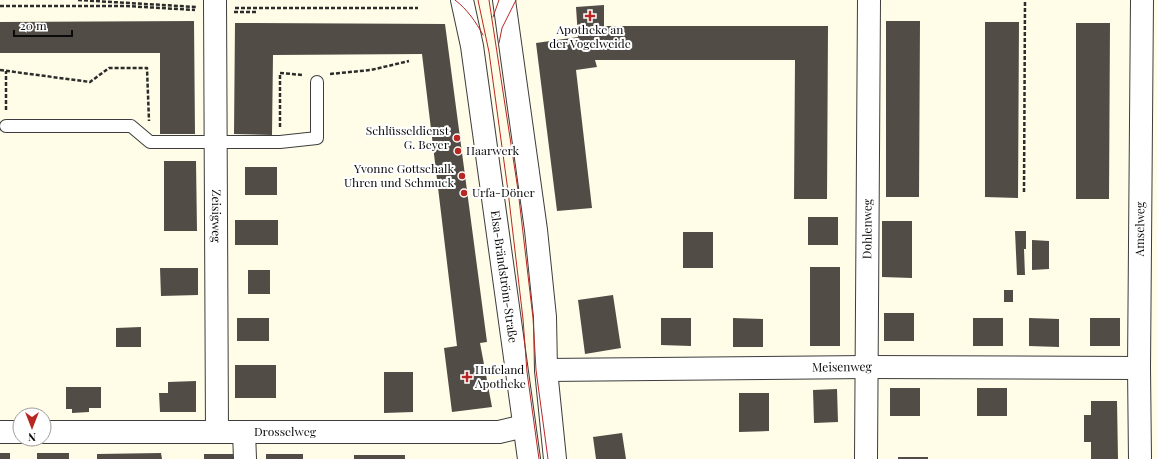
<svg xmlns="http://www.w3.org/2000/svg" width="1157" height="459" viewBox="0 0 1157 459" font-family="'Playfair Display',serif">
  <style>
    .building { fill: #524c46 }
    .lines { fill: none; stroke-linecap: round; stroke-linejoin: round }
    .service-casing { stroke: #3d3d3d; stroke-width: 14 }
    .minor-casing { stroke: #3d3d3d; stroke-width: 24 }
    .tertiary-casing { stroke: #3d3d3d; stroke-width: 24 }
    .path { stroke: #2c2c2c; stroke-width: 2.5; stroke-dasharray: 4 2; stroke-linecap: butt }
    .service { stroke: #fff; stroke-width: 12 }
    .minor { stroke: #fff; stroke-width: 22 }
    .tertiary { stroke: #fff; stroke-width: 22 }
    .tram { stroke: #b92723; stroke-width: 1 }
    .poi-dot { fill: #b92723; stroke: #fff; stroke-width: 1.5 }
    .labels { text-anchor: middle; stroke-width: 4; stroke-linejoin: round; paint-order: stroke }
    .poi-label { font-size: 12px; fill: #0a0a0a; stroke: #fff; text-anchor: start }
    .street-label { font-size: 12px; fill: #0a0a0a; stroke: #fff }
  </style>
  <rect width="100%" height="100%" fill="#fffce7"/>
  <path class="building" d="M604,5V26H828L827,199H794L795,60H595L597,67L576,70L592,208L557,211L536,43L578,37L576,7Z
    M194,21L195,134H160V53H0V22Z
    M886,21H920L919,197H886Z
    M985,22H1019L1018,198L985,197Z
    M235,23L445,24L487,342L480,343L492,407L452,412L444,348L457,346L422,54L273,55L272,135L234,134Z
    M1076,23H1110L1109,199H1076Z
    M164,161H196L197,231H164Z
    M245,167H277V195H245Z
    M808,217H838V245H808Z
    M235,220H278V245H235Z
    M882,221H912V278L882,277Z
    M1015,231H1026V249H1024L1025,275H1017Z
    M683,232H713V268H683Z
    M1032,240L1049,241V269L1032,270Z
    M810,267H840V346H810Z
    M160,268H198V295L161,296Z
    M248,270H270V294H248Z
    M1004,290H1013V302H1004Z
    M613,295L621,348L585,354L578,300Z
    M884,313H914V341H884Z
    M237,318H269V341H237Z
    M661,318H691V346L661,345Z
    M733,318L763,319V347H733Z
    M973,318H1003V346H973Z
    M1029,318L1059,319V347L1029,346Z
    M1090,318H1120V346H1090Z
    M141,327V347H116V328Z
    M235,365H276V398H235Z
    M384,372H413V412L384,413Z
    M196,381V412H160L159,393H168V382Z
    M66,387H101V408H89V412L72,413V409H66Z
    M890,388H920V416H890Z
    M977,388H1007V416H977Z
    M837,389L838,422L814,423L813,390Z
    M739,393H769V431L739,432Z
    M1091,401H1117L1118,459H1091V442H1084V415H1091Z
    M622,433L626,459H596L593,437Z
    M0,453H10V459H0Z
    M37,453H69V459H37Z
    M161,453L162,459H97V454Z
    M204,454H233V459H204Z
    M266,454H303V459H266Z
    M354,455H405V459H354Z
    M898,457H928V459H898Z"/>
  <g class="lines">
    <defs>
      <path id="service" d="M6,126H131L150,142H280L317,138V82"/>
      <g id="minor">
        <path id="s1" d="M215,0L217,432"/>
        <path id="s2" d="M546,370L868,367L1139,368"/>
        <path d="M0,432H20"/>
        <path id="s3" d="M44,432H499L524,426"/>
        <path d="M244,432L245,459"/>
        <path id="s4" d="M866,459L869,0"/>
        <path id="s5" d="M1140,459L1139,368L1142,0"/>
      </g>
      <g id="tertiary">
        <path id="s6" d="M462,0L472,46L529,459"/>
        <path d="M504,0L536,230L545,317L546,370L555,459"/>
      </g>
    </defs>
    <use href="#service" class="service-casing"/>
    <use href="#minor" class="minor-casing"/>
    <use href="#tertiary" class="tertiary-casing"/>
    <path class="path" d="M78,0L196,7
      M0,6H126L195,10
      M235,8H418
      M234,12H257
      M0,70L90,82L109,68H147L149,121
      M330,74L371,70L409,61
      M6,110V71
      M280,127V73L303,75
      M1024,192L1025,0"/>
    <use href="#service" class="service"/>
    <use href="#minor" class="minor"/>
    <use href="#tertiary" class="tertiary"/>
    <path class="tram" d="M455,0C467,9 476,22 483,35
      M478,0L489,52L508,191L523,319L527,372L539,459
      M489,0L518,190L533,318L536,370L548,459
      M493,17L499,0
      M499,43L502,28L516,0"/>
  </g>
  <g class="poi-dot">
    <path d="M588 10h4v4h4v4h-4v4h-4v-4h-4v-4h4z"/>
    <circle cx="457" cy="138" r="4"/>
    <circle cx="458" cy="151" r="4"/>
    <circle cx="462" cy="176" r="4"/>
    <circle cx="464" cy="193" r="4"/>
    <path d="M465 371h4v4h4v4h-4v4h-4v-4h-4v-4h4z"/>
  </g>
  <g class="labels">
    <g class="poi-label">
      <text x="590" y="34" text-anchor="middle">Apotheke an<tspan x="590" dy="14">der Vogelweide</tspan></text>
      <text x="449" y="135" text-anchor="end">Schlüsseldienst<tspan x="449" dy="14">G. Beyer</tspan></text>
      <text x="466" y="155">Haarwerk</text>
      <text x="454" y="173" text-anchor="end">Yvonne Gottschalk<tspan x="454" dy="14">Uhren und Schmuck</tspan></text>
      <text x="472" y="197">Urfa-Döner</text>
      <text x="475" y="374">Hufeland<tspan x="475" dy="14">Apotheke</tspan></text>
    </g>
    <g class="street-label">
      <text dy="4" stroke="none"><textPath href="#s1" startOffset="216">Zeisigweg</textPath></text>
      <text dy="4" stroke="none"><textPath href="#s4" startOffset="230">Dohlenweg</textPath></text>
      <text dy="4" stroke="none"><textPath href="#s5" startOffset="230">Amselweg</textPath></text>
      <text dy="4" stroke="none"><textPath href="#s6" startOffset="280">Elsa-Brändström-Straße</textPath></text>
      <text dy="4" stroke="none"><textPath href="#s2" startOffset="296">Meisenweg</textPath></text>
      <text dy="4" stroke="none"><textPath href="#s3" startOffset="241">Drosselweg</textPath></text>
    </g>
  </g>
  <g transform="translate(32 427) rotate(180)"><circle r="19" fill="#ffffff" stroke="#9d9d9d"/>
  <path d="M0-3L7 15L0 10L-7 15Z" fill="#b92723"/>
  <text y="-6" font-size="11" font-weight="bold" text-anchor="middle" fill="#0a0a0a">N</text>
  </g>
  <path d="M14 30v6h58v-6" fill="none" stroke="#0a0a0a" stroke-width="2"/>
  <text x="20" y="30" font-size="12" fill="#0a0a0a" stroke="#ffffff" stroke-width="3" paint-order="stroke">20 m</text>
</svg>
